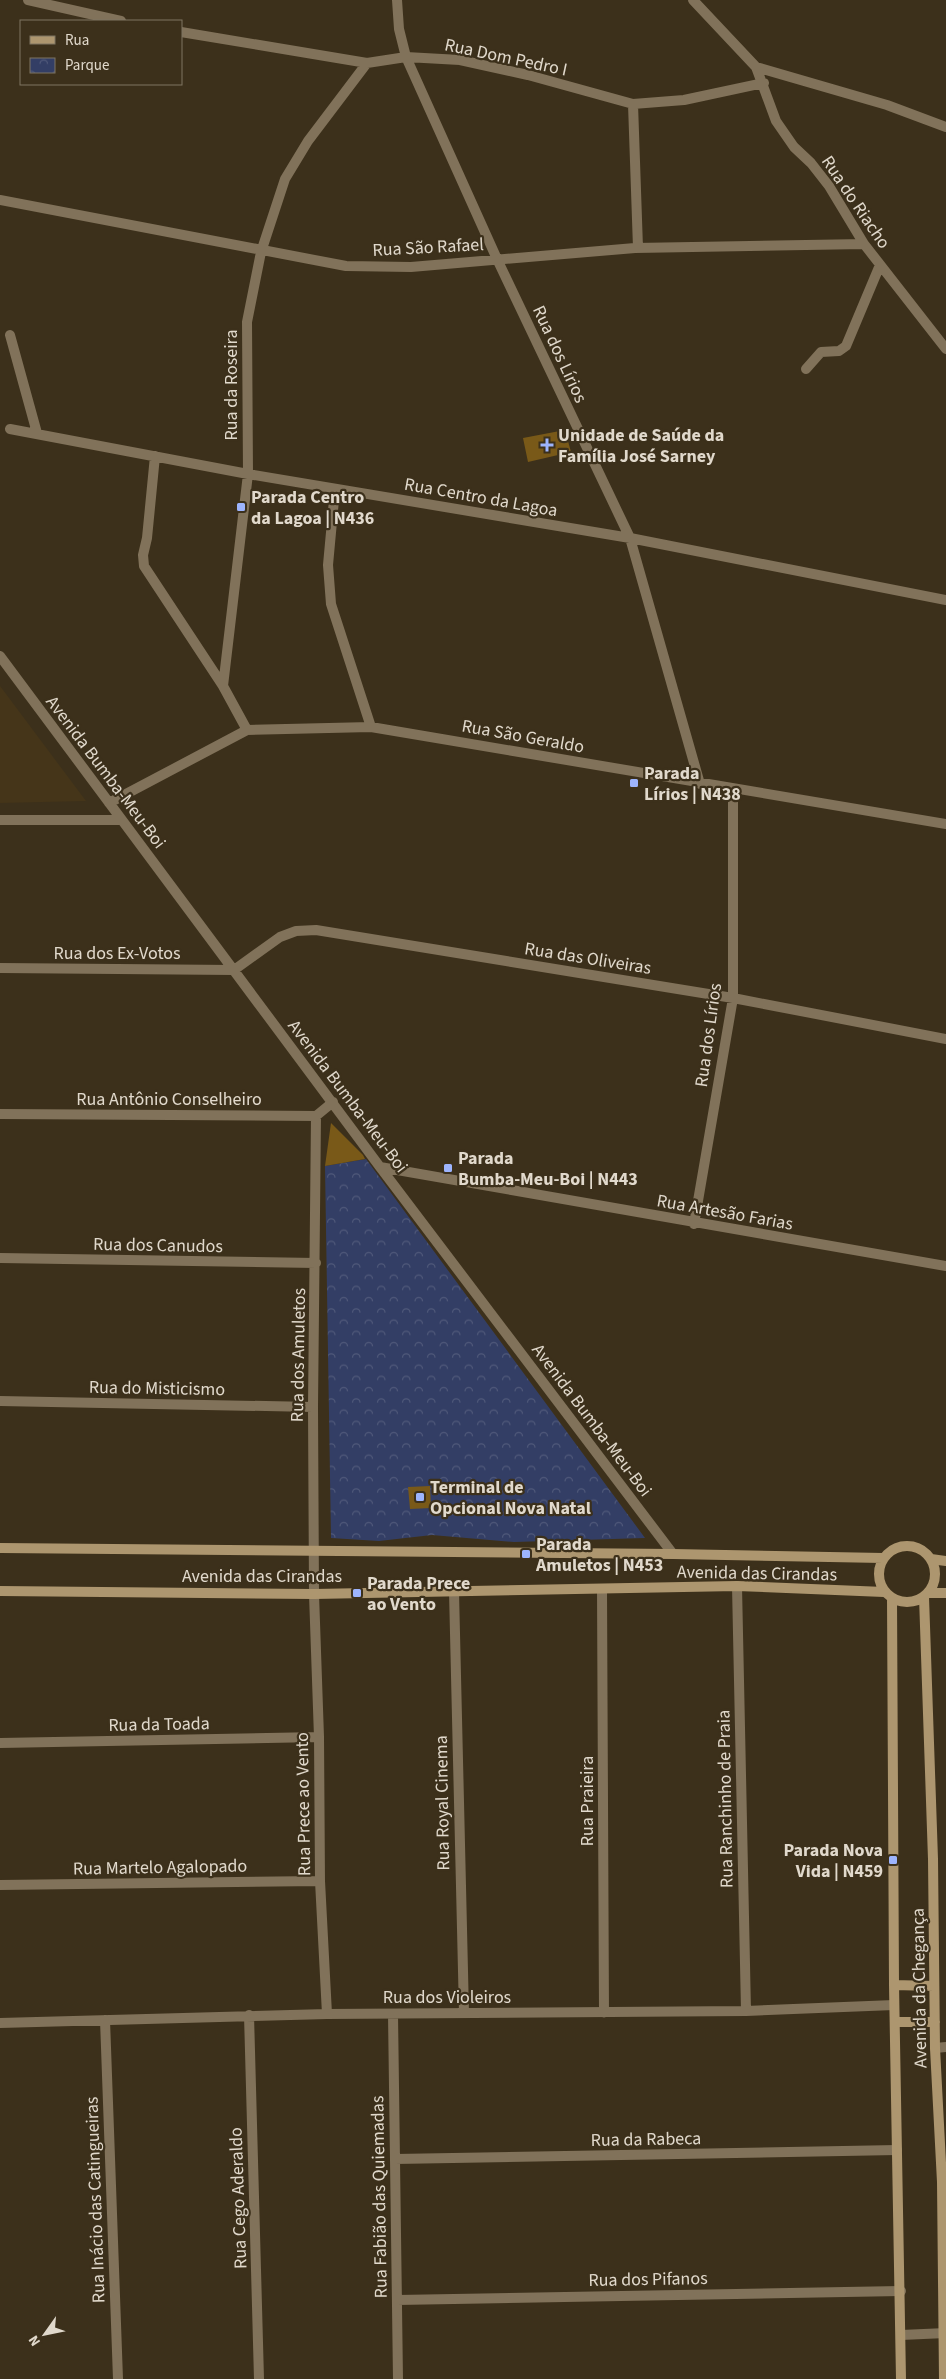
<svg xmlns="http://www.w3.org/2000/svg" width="946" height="2379" viewBox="0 0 946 2379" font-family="'Source Sans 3',sans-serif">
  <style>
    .built { fill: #453519 }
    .park { fill: url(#park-crowns) }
    .building { fill: #795918 }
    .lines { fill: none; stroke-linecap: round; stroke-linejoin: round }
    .street { stroke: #81725a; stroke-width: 10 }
    .secondary { stroke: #ad966f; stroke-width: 10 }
    .poi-dot { fill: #9db4fd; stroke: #3c301b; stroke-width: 2 }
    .labels { text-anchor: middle; stroke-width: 4.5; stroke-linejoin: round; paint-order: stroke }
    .street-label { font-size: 18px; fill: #e1d9cc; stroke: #3c301b }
    .poi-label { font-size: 18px; font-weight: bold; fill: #e1d9cc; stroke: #3c301b; text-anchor: start }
  </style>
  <defs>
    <pattern id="park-crowns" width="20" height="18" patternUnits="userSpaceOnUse" patternTransform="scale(1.25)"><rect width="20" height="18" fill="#333e65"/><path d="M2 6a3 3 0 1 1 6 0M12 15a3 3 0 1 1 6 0" fill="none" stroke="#50597a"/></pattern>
  </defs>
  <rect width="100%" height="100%" fill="#3c301b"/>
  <path class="built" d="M0,686L86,801L0,803Z"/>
  <path class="park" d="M366,1159L645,1538L514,1542L432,1535L379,1541L331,1538L325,1166Z"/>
  <path class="building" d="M565,430L571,452L528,462L523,438Z
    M331,1123L363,1155L365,1159L325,1166Z
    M430,1486L431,1508L410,1509L408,1487Z"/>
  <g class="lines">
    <path class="street" d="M28,0L121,21
      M397,0L399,29L406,57L497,259L630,538L700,784
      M693,0L756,67L776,121L794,147L811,163L829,186L864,244L946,349
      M181,32L367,63L406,57L460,60L528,75L633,104L684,100L764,83
      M756,67L887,105L946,127
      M633,104L638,248
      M0,200L346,266L411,267L635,248L864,244
      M10,335L37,433
      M806,369L821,352L839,351L846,346L880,265
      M10,429L248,474L630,538L946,600
      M155,456L147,538L143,555L144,566L223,686
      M335,489L328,565L331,604L371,727
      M0,656L380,1167L673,1554
      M247,730L223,686L248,474L247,322L261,252L285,179L308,141L367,63
      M109,803L247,730L371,727L946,824
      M0,820H121
      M0,968L234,970L280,937L296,931L316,930L733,998L946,1039
      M0,1114L316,1116L333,1102
      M316,1116L313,1407L314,1594L319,1737L320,1881L327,2014
      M380,1167L946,1266
      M694,1224L733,998V790
      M0,1258L316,1263
      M0,1401L313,1407
      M737,1586L746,2011
      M602,1589L604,2013
      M454,1591L464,2013
      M0,1743L319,1737
      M0,1885L320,1881
      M393,2014L398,2379
      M249,2015L259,2379
      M105,2020L118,2379
      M0,2023L327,2014L746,2011L894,2005
      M935,2048L946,2047
      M395,2159L897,2150
      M397,2300L901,2291
      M901,2335L946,2333"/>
    <path class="secondary" d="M879 1574a28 28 0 1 1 56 0a28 28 0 1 1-56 0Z
      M0,1548L673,1554L883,1558
      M931,1559L946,1561
      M0,1591L314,1594L737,1586L884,1592
      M928,1593H946
      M924,1597L933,1859L935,2048L942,2182L944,2379
      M892,1598L894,1985L901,2379
      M894,1985L934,1986
      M895,2022H935"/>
  </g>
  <g class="poi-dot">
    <path d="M544.5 437.5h5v5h5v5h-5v5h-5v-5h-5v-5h5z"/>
    <rect x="236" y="502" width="10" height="10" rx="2.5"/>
    <rect x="629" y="778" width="10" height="10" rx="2.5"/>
    <rect x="443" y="1163" width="10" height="10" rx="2.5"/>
    <rect x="415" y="1492" width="10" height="10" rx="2.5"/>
    <rect x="521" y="1549" width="10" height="10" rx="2.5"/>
    <rect x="352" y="1588" width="10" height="10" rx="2.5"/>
    <rect x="888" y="1855" width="10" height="10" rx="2.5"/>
  </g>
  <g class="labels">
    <g class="street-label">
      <text transform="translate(506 57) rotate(12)" y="6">Rua Dom Pedro I</text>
      <text transform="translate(856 202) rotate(56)" y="6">Rua do Riacho</text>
      <text transform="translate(428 247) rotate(-3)" y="6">Rua São Rafael</text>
      <text transform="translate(560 354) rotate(65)" y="6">Rua dos Lírios</text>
      <text transform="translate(231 385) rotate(-90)" y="6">Rua da Roseira</text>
      <text transform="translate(481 497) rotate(10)" y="6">Rua Centro da Lagoa</text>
      <text transform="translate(523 736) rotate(10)" y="6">Rua São Geraldo</text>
      <text transform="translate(106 772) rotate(53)" y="6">Avenida Bumba-Meu-Boi</text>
      <text x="117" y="959">Rua dos Ex-Votos</text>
      <text transform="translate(588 958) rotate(9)" y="6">Rua das Oliveiras</text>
      <text transform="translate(708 1035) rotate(-82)" y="6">Rua dos Lírios</text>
      <text transform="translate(348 1096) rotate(53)" y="6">Avenida Bumba-Meu-Boi</text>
      <text x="169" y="1105">Rua Antônio Conselheiro</text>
      <text transform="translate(725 1212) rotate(10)" y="6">Rua Artesão Farias</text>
      <text transform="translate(158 1245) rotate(1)" y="6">Rua dos Canudos</text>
      <text transform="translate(298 1355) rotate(-89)" y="6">Rua dos Amuletos</text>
      <text transform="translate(157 1388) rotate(1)" y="6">Rua do Misticismo</text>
      <text transform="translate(592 1420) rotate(53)" y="6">Avenida Bumba-Meu-Boi</text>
      <text transform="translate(757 1573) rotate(1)" y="6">Avenida das Cirandas</text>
      <text x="262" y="1582">Avenida das Cirandas</text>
      <text transform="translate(159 1724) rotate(-1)" y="6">Rua da Toada</text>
      <text transform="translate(725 1799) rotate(-91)" y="6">Rua Ranchinho de Praia</text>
      <text transform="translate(587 1801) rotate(-90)" y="6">Rua Praieira</text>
      <text transform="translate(442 1803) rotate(-91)" y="6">Rua Royal Cinema</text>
      <text transform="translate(303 1804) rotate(-91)" y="6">Rua Prece ao Vento</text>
      <text transform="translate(160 1867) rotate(-1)" y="6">Rua Martelo Agalopado</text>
      <text transform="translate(919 1988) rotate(-91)" y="6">Avenida da Chegança</text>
      <text x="447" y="2003">Rua dos Violeiros</text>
      <text transform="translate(646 2139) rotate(-1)" y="6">Rua da Rabeca</text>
      <text transform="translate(379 2197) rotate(-91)" y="6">Rua Fabião das Quiemadas</text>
      <text transform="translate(238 2198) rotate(-92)" y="6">Rua Cego Aderaldo</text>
      <text transform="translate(95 2200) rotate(-92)" y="6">Rua Inácio das Catingueiras</text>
      <text transform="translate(648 2279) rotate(-1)" y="6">Rua dos Pifanos</text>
    </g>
    <g class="poi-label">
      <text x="558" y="441">Unidade de Saúde da<tspan x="558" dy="21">Família José Sarney</tspan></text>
      <text x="251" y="503">Parada Centro<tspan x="251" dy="21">da Lagoa | N436</tspan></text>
      <text x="644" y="779">Parada<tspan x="644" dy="21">Lírios | N438</tspan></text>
      <text x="458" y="1164">Parada<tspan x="458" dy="21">Bumba-Meu-Boi | N443</tspan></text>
      <text x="430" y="1493">Terminal de<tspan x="430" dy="21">Opcional Nova Natal</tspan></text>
      <text x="536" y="1550">Parada<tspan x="536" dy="21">Amuletos | N453</tspan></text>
      <text x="367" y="1589">Parada Prece<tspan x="367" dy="21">ao Vento</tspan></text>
      <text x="883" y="1856" text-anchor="end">Parada Nova<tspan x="883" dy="21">Vida | N459</tspan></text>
    </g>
  </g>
  <rect x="20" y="20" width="162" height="65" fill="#3c301b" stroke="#7e7462"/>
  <rect x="30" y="36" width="25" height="8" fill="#ad966f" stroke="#7e7462"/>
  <text x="65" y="45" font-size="15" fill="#e1d9cc">Rua</text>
  <rect x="30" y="58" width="25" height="15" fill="url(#park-crowns)" stroke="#7e7462"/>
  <text x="65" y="70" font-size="15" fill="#e1d9cc">Parque</text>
  <g transform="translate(45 2334) rotate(237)" stroke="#3c301b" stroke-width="4" paint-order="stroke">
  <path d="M0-4L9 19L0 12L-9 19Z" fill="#e1d9cc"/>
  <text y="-8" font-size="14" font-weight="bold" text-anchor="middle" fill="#e1d9cc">N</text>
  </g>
</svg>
